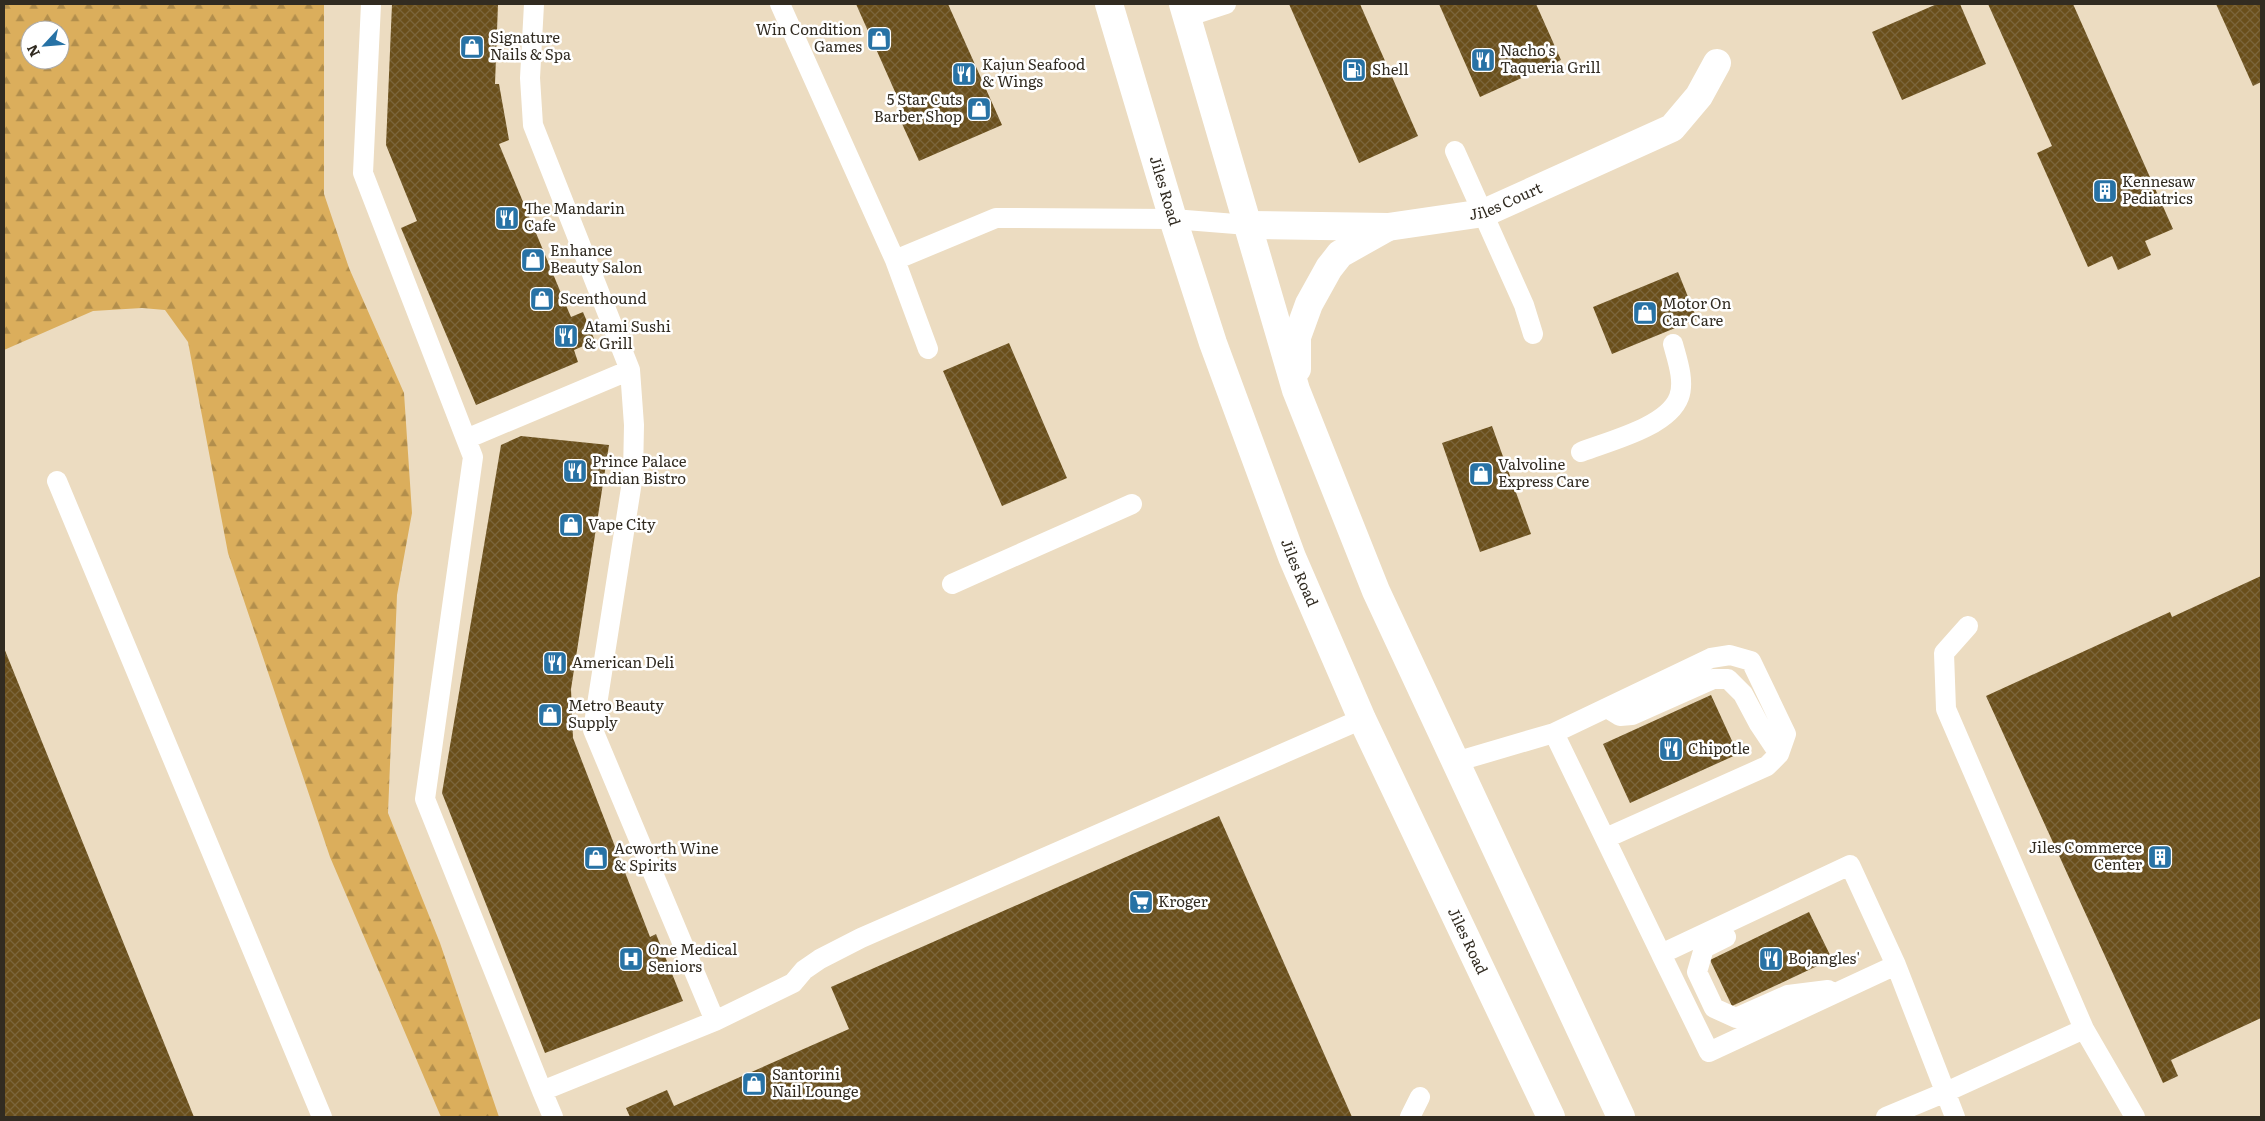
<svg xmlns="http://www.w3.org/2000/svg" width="2265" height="1121" viewBox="0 0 2265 1121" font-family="Literata,serif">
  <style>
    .forest { fill: url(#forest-firs); fill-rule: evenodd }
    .building { fill: url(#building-cross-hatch) }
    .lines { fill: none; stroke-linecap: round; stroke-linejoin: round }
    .lane { stroke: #fff; stroke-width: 20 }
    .street { stroke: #fff; stroke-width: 28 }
    .secondary { stroke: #fff; stroke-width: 28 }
    .labels { text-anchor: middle; stroke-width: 5; stroke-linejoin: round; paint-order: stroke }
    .poi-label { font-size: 15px; fill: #312b21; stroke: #fff; text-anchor: start }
    .street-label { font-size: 15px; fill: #312b21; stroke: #fff }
  </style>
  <defs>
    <pattern id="forest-firs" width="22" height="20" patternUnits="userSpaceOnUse" patternTransform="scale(1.25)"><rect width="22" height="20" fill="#dbae5c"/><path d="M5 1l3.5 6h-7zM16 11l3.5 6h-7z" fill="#b28e4c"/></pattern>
    <pattern id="building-cross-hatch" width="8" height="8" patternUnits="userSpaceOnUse" patternTransform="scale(1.25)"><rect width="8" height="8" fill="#6a4f1b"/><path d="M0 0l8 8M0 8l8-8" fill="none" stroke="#7b653b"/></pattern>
  </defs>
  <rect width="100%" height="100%" fill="#ecdcc1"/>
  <path class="forest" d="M4,4H324V194L349,268L404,393L412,513L397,595L388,813L440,943L499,1117H441L330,857L228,553L188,342L165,310L142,308L93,311L4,350ZM30,30H60V60H30Z"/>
  <path class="building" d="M392,4H498L495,84H499L509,140L499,144L568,310L571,317L583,312L595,341L574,350L578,362L476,405L401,228L417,221L386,145Z
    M856,4H948L1002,125L919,161L898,115L904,112Z
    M1289,4H1360L1418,136L1359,163Z
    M1439,4H1536L1561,60L1480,97Z
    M1937,4H1960L1986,64L1902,100L1872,32Z
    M1988,4H2073L2173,229L2145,241L2151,255L2118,270L2112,256L2088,267L2037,153L2052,146Z
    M2216,4H2261V82L2253,86Z
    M1678,272L1697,319L1612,354L1593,307Z
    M1009,343L1067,478L1002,506L943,371Z
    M1492,426L1531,534L1480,552L1442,443Z
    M521,436L609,445L571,689L573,738L650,937L656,934L683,1001L545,1053L442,793L501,445Z
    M2261,576V1018L2171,1060L2178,1076L2163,1083L1986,696L2170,612L2172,617Z
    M4,648L194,1117H4Z
    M1711,695L1738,754L1630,803L1603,744Z
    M1219,816L1352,1117H630L626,1108L667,1090L674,1106L849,1029L831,987Z
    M1809,912L1832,959L1732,1006L1710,960Z"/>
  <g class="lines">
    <path class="lane" d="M371,4L363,173L466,439
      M534,4L530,78L533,125L630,370L634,425L633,475L593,730L715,1021
      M780,4L895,260L928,349
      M1186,17L1226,4
      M1455,151L1524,305L1533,334
      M895,260L996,218L1173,219L1248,225
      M1581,452C1609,441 1668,427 1679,397C1685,381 1677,359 1673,344
      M57,481L322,1117
      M952,584L1132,504
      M1607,708L1620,716L1632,715L1713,679H1728L1743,694L1759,724L1779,754
      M1554,733L1661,954
      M1455,762L1554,733L1711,658L1730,655L1751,661L1786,734L1779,754L1767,766L1606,838
      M1726,937L1704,948L1697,972L1714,1008L1736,1018L1788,995L1828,990
      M1896,965L1709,1052L1661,954L1850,865L1896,965L1955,1117
      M2084,1029L2135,1117
      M542,1091L425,799L473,457L466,439L630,370
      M553,1117L542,1091L715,1021L793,983L804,970L820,959L861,938L1362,719
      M1410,1117L1420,1097
      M1886,1117L1946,1092L2084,1029L1946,709L1944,653L1968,626"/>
    <path class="street" id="s1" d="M1248,225L1388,227L1484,213L1672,128L1699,96L1717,63"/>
    <g class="secondary">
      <path id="s2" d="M1109,4L1173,219L1213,343L1292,557L1362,719L1551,1117"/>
      <path d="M1183,4L1296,390L1376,591L1621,1117"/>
      <path d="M1297,369V337L1309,304L1329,268L1340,254L1388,227"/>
    </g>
  </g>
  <defs>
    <symbol id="shop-square" viewBox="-11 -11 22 22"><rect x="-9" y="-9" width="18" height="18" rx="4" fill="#2772a5" stroke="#fff"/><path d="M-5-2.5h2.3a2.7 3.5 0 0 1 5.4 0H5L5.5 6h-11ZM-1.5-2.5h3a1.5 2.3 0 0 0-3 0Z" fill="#fff"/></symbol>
    <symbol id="restaurant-square" viewBox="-11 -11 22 22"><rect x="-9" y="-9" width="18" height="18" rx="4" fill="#2772a5" stroke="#fff"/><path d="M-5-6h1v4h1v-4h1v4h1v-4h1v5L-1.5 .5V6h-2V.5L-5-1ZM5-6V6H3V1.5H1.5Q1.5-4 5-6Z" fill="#fff"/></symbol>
    <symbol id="fuel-square" viewBox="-11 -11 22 22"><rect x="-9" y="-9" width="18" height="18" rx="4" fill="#2772a5" stroke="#fff"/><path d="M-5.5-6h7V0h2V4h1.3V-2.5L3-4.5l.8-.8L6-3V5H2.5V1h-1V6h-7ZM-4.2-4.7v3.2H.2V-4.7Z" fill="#fff"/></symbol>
    <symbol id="building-square" viewBox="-11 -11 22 22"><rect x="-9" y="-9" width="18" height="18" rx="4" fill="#2772a5" stroke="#fff"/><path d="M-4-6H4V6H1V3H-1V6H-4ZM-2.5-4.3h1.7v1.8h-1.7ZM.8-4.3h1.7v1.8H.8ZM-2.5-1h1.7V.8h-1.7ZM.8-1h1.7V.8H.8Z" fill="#fff"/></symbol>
    <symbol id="supermarket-square" viewBox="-11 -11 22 22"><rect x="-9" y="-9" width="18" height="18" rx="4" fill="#2772a5" stroke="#fff"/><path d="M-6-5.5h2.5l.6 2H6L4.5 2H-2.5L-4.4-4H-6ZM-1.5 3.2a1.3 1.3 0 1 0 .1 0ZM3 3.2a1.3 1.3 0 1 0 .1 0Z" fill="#fff"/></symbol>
    <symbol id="hospital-square" viewBox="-11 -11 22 22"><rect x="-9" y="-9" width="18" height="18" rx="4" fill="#2772a5" stroke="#fff"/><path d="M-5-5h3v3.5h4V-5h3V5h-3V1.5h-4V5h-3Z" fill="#fff"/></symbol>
  </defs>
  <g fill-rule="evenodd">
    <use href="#shop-square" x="865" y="25" width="28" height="28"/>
    <use href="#shop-square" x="458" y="33" width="28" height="28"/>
    <use href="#restaurant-square" x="1469" y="46" width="28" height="28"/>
    <use href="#fuel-square" x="1340" y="56" width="28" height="28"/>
    <use href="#restaurant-square" x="950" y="60" width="28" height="28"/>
    <use href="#shop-square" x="965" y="95" width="28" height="28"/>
    <use href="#building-square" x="2091" y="177" width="28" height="28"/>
    <use href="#restaurant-square" x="493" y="204" width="28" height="28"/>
    <use href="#shop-square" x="519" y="246" width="28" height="28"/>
    <use href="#shop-square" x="528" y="285" width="28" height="28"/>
    <use href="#shop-square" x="1631" y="299" width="28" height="28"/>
    <use href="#restaurant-square" x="552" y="322" width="28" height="28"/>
    <use href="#restaurant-square" x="561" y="457" width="28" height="28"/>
    <use href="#shop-square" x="1467" y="460" width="28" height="28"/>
    <use href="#shop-square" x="557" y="511" width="28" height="28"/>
    <use href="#restaurant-square" x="541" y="649" width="28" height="28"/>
    <use href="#shop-square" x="536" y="701" width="28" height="28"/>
    <use href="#restaurant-square" x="1657" y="735" width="28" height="28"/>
    <use href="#building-square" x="2146" y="843" width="28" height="28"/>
    <use href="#shop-square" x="582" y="844" width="28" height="28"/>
    <use href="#supermarket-square" x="1127" y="888" width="28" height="28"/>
    <use href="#hospital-square" x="617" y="945" width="28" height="28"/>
    <use href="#restaurant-square" x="1757" y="945" width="28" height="28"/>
    <use href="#shop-square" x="740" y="1070" width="28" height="28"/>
  </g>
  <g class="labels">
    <g class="poi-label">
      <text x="862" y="35" text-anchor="end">Win Condition<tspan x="862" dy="17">Games</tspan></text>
      <text x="490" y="43">Signature<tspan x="490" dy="17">Nails &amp; Spa</tspan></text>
      <text x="1500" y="56">Nacho's<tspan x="1500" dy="17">Taqueria Grill</tspan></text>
      <text x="982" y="70">Kajun Seafood<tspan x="982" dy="17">&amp; Wings</tspan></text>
      <text x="1372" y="75">Shell</text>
      <text x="962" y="105" text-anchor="end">5 Star Cuts<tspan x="962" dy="17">Barber Shop</tspan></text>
      <text x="2122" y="187">Kennesaw<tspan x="2122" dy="17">Pediatrics</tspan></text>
      <text x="524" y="214">The Mandarin<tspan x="524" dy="17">Cafe</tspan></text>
      <text x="550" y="256">Enhance<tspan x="550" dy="17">Beauty Salon</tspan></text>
      <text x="560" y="304">Scenthound</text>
      <text x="1662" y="309">Motor On<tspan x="1662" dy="17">Car Care</tspan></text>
      <text x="584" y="332">Atami Sushi<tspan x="584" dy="17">&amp; Grill</tspan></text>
      <text x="592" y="467">Prince Palace<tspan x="592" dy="17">Indian Bistro</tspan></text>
      <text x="1498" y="470">Valvoline<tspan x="1498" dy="17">Express Care</tspan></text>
      <text x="588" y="530">Vape City</text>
      <text x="572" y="668">American Deli</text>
      <text x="568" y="711">Metro Beauty<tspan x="568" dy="17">Supply</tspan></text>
      <text x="1688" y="754">Chipotle</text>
      <text x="2142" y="853" text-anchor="end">Jiles Commerce<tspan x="2142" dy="17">Center</tspan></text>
      <text x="614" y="854">Acworth Wine<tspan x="614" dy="17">&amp; Spirits</tspan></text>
      <text x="1158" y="907">Kroger</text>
      <text x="648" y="955">One Medical<tspan x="648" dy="17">Seniors</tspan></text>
      <text x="1788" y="964">Bojangles'</text>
      <text x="772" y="1080">Santorini<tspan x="772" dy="17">Nail Lounge</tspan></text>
    </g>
    <g class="street-label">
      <text dy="5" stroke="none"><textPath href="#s2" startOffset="195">Jiles Road</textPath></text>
      <text dy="5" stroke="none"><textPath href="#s1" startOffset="261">Jiles Court</textPath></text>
      <text dy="5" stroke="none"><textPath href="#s2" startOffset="600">Jiles Road</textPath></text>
      <text dy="5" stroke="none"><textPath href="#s2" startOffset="1005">Jiles Road</textPath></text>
    </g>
  </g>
  <rect width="2265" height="1121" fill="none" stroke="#312b21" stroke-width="10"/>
  <g transform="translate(45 45) rotate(244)"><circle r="24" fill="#ffffff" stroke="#adaaa6"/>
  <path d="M0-4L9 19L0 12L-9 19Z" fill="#2772a5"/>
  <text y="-8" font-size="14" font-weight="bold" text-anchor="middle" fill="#312b21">N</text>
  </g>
</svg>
